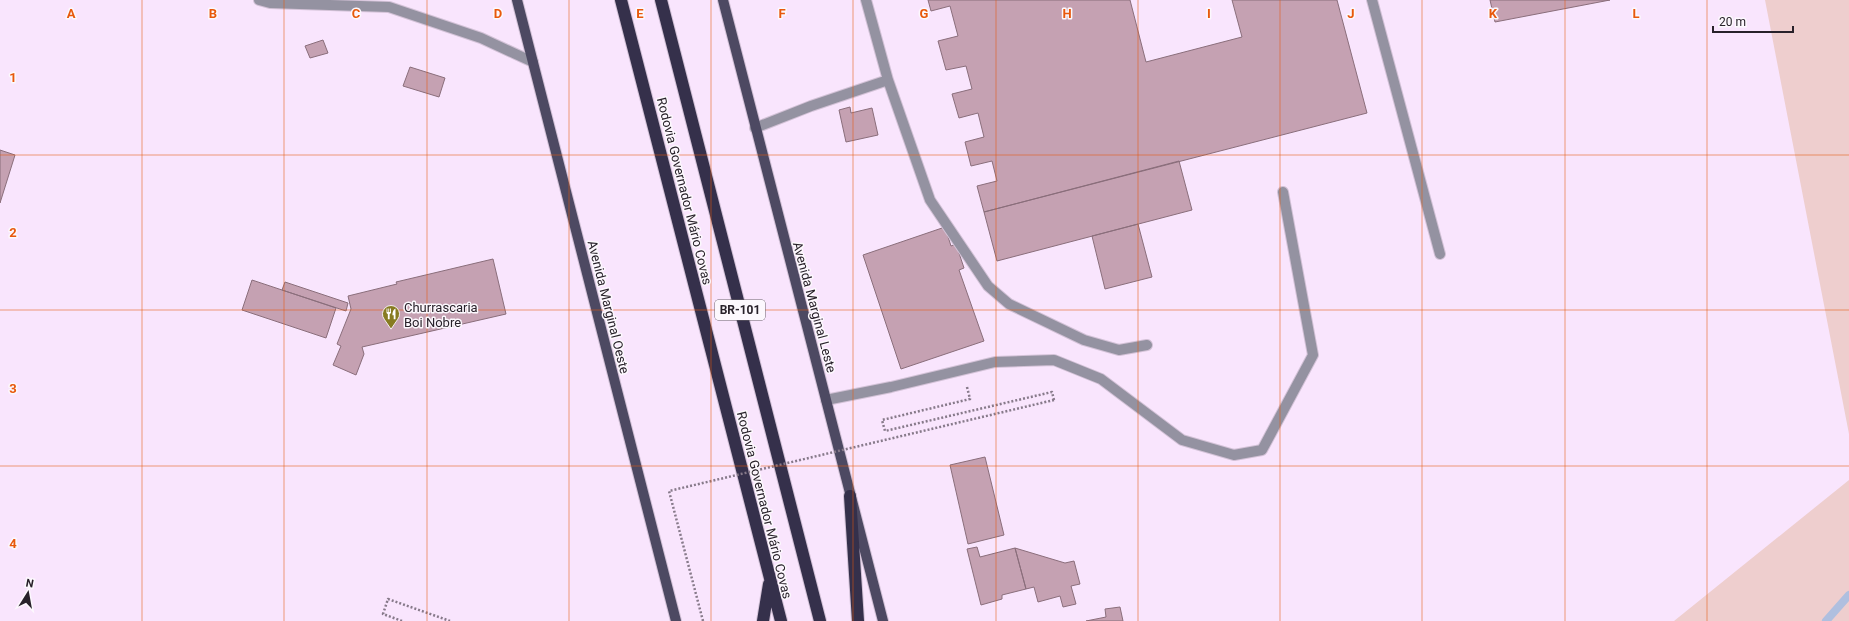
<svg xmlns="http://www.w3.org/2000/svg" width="1849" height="621" viewBox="0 0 1849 621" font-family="Roboto,sans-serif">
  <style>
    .green { fill: #eecece }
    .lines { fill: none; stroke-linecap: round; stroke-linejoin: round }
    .stream { stroke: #afbfdf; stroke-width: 8 }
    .building { fill: #c5a1b2; stroke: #8a6e7b }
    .minor-casing { stroke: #d3c2d7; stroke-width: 12 }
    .major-casing { stroke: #d3c2d7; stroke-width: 12 }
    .highway-casing { stroke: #d3c2d7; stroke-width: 14 }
    .path { stroke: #877a8a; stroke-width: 2.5; stroke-dasharray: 2 2; stroke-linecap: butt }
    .minor { stroke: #9492a1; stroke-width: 10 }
    .major { stroke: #4d4962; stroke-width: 10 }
    .highway { stroke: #35304b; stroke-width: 12 }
    .path-bridge { stroke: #877a8a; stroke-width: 2.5; stroke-dasharray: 2 2; stroke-linecap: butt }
    .grid { fill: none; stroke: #e8590c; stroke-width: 1; stroke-opacity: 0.55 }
    .labels { text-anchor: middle; stroke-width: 3; stroke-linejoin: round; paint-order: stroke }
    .shield { fill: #fcf8fd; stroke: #686269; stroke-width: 1 }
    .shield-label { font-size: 12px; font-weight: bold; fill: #28212a }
    .street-label { font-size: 13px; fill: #28212a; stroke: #fcf8fd }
    .poi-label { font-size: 13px; fill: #28212a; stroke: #fcf8fd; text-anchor: start }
    .grid-label { font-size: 13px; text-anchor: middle; font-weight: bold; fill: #e8590c; stroke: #fcf8fd; stroke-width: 3; stroke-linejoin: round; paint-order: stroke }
  </style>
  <rect width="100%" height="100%" fill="#f9e5fd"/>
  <path class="green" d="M1765,0H1849V434Z
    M1849,480V621H1674Z"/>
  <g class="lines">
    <path class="stream" d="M1826,621L1849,595"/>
  </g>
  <path class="building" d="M928,0H1130L1146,62L1242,37L1232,0H1337L1367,113L984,212L977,186L997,181L992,161L971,166L965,142L984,137L978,113L959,118L952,94L972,89L966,66L946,70L938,41L958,36L950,6L931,11Z
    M1490,0H1610L1495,22Z
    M323,40L328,53L310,58L305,46Z
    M410,67L445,78L439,97L403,86Z
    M850,107L851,113L872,108L878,135L846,142L839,110Z
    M0,150L15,155L0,203Z
    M1179,161L1192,210L997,261L984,212Z
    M1138,224L1152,277L1105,289L1092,236Z
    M945,227L951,246L956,244L964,268L959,270L984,341L901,369L863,255Z
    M493,259L506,314L362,347L364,354L356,375L333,365L341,346L337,344L351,309L348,296L397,284L396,282Z
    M252,280L336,308L326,338L242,310Z
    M285,282L348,303L346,311L282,290Z
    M985,457L1004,535L968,544L950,465Z
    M977,547L980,557L1015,548L1026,589L1002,595V599L981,605L967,549Z
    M1015,548L1065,563L1074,561L1080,584L1071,586L1076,604L1063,607L1060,596L1038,602L1034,587L1026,589Z
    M1120,607L1123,621H1086L1106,617L1105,609Z"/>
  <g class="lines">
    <defs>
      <path id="minor" d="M259,0L270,3L389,7L481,38L533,62
        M1372,0L1440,254
        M888,80L930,200L988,286L1009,304L1084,340L1119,350L1147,345
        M755,128L811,106L888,80L866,0
        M826,400L891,387L995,362L1054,360L1101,379L1182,440L1234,455L1262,450L1313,355L1283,192"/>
      <path id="major" d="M517,0L676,621
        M723,0L883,621"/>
      <path id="highway" d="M621,0L781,621
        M661,0L820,621
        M850,496L858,621
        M763,621L769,584"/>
    </defs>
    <use href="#minor" class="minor-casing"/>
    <use href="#major" class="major-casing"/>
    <use href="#highway" class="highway-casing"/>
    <path class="path" d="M967,387L970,399L882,420L885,431L1052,392L1054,400
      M402,621L383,614L388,599L450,621"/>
    <use href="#minor" class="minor"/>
    <use href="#major" class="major"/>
    <use href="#highway" class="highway"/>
    <path class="path-bridge" d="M703,621L669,491L1054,400"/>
  </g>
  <path class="grid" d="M142,0V621M284,0V621M427,0V621M569,0V621M711,0V621M853,0V621M996,0V621M1138,0V621M1280,0V621M1422,0V621M1565,0V621M1707,0V621M0,155H1849M0,310H1849M0,466H1849"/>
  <defs>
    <symbol id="restaurant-pin" viewBox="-11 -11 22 30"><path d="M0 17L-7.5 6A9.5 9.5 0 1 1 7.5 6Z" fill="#877b21" stroke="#fcf8fd"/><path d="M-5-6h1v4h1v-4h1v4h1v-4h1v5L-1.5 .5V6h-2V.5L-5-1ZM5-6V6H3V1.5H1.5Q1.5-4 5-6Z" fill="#fff"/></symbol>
  </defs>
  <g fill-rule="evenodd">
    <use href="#restaurant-pin" x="381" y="304" width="20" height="27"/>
  </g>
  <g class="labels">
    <rect class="shield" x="715" y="300" width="50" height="20" rx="3"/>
    <g class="shield-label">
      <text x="740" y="314">BR-101</text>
    </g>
    <g class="street-label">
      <text transform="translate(685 191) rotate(76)" y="5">Rodovia Governador Mário Covas</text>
      <text transform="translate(609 307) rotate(76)" y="5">Avenida Marginal Oeste</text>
      <text transform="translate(815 307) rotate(75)" y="5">Avenida Marginal Leste</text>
      <text transform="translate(765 505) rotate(76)" y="5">Rodovia Governador Mário Covas</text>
    </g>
    <g class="poi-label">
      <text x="404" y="312">Churrascaria<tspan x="404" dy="15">Boi Nobre</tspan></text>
    </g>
  </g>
  <g class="grid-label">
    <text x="71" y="18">A</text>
    <text x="213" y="18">B</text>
    <text x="356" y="18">C</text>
    <text x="498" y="18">D</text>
    <text x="640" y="18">E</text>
    <text x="782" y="18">F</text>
    <text x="924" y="18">G</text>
    <text x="1067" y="18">H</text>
    <text x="1209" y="18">I</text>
    <text x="1351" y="18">J</text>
    <text x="1493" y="18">K</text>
    <text x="1636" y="18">L</text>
    <text x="13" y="82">1</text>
    <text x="13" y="237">2</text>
    <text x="13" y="393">3</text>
    <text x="13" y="548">4</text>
  </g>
  <g transform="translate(28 593) rotate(11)" stroke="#fcf8fd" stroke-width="3" paint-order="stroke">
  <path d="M0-3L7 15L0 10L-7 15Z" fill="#28212a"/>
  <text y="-6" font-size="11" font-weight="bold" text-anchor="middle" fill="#28212a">N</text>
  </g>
  <path d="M1713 26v6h80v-6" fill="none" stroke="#28212a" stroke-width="2"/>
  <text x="1719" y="26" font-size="12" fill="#28212a" stroke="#fcf8fd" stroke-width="3" paint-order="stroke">20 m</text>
</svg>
